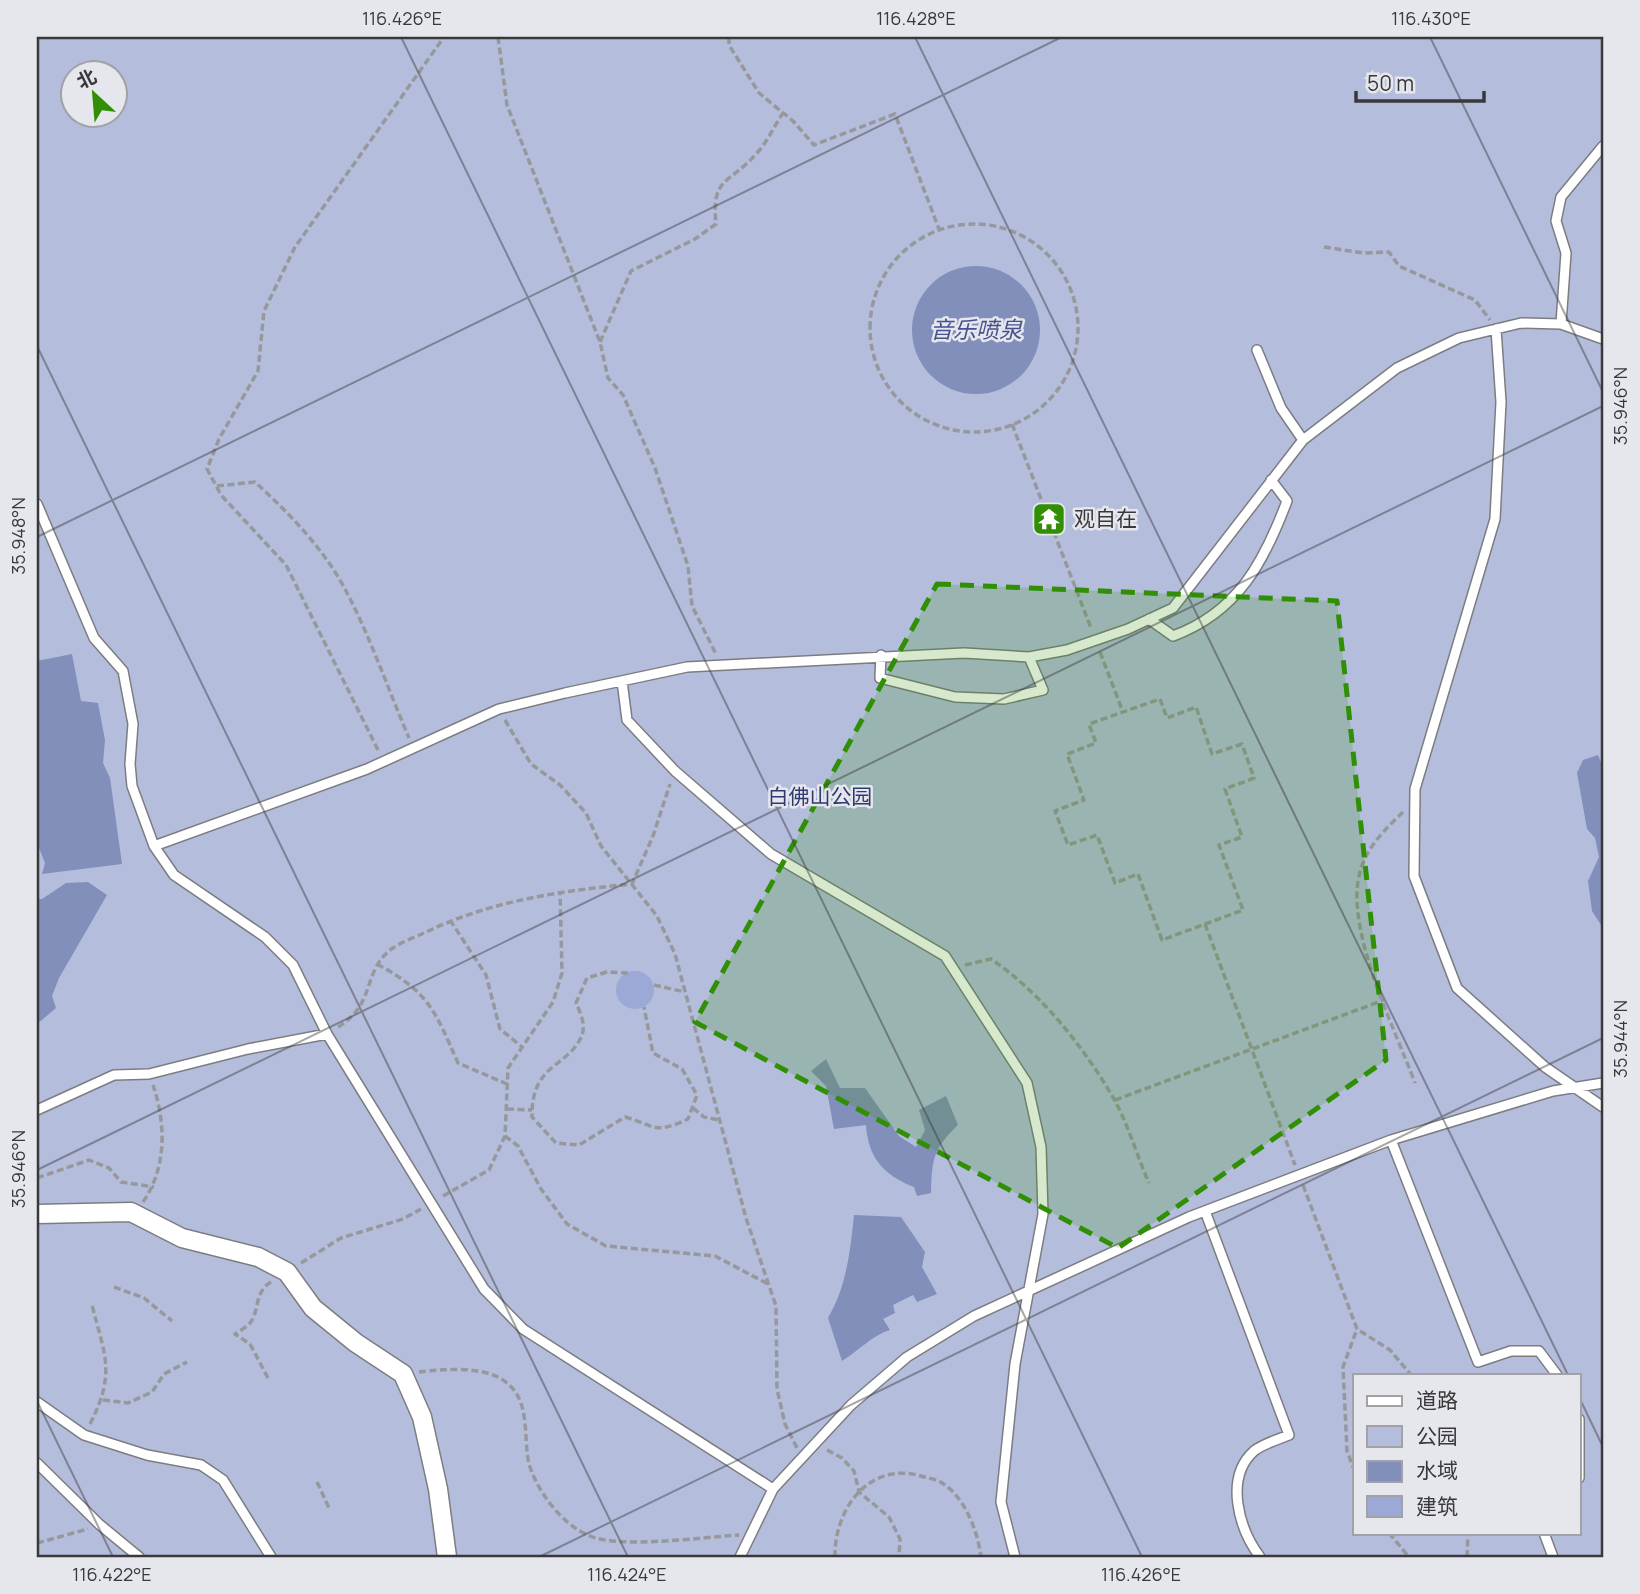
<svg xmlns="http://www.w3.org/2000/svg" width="1640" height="1594" viewBox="0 0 1640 1594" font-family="Manrope,'Noto Sans SC',sans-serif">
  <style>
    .green { fill: #b4bddc; fill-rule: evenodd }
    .water { fill: #838fbb }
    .building { fill: #9ca8d6 }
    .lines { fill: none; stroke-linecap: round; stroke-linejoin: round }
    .lane-casing { stroke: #7c7d81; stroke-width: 12 }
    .street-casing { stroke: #7c7d81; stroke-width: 21 }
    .path { stroke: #97989c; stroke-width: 3.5; stroke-dasharray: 7 3.5; stroke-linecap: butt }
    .lane { stroke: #fff; stroke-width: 9 }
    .street { stroke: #fff; stroke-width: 18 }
    .marked { fill: #308f04; fill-opacity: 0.2; stroke: #308f04; stroke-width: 5; stroke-dasharray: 14 9; stroke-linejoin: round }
    .ticks { fill: none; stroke: #39393b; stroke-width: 2; stroke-opacity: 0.45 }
    .labels { text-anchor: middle; stroke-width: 5; stroke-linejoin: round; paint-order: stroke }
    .poi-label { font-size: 21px; fill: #39393b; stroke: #e6e7ed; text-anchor: start }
    .park-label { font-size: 21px; fill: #2f3972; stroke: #e6e7ed }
    .water-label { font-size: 23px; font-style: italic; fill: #46528e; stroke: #e6e7ed }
    .neatline { fill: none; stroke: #39393b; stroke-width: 2.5 }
    .ticks-label { font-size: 18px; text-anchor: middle; fill: #39393b }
  </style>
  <rect width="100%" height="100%" fill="#e6e7ed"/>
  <path class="green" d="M37,37H1603V1557H37ZM74,74H116V116H74ZM1355,1375H1579V1533H1355Z"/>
  <path class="water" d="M912 330a64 64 0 1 1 128 0a64 64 0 1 1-128 0Z
    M72,654L81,701L98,703L105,740L103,763L110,778L122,864L42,874L45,863L37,843V661Z
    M1598,755L1603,767V937L1601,925L1592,911L1588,881L1599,857L1595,838L1587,829L1577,773L1583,760Z
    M88,882L107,895L59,978L52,996L56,1008L37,1024V899H42L66,883Z
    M826,1059L840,1088H865L899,1136L916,1147L925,1130L919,1110L946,1096L958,1125C933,1149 932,1159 931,1193L917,1196L914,1187C883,1175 868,1157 866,1125L834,1129L826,1086L811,1071Z
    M854,1215L901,1217L925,1252L922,1267L937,1294L917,1302L913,1295L893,1305L895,1313L883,1319L890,1330C873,1335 858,1351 842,1361L828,1318C847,1285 850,1252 854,1215Z"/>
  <path class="building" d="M616 990a19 19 0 1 1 38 0a19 19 0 1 1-38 0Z"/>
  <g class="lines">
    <defs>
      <path id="lane" d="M1561,324L1566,253L1556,221L1561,197L1603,146
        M1496,329L1501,402L1495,519L1415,789L1414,876L1457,988L1545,1067L1603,1107
        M1257,350L1281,408L1303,440
        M37,504L94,638L123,671L133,724L130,764L132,786L154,846L174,875L265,937L293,965L327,1034L484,1289L523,1329L773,1489L740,1557
        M1149,619L1173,636C1238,612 1264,562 1287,501L1271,480
        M881,655L880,678L955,697L1004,699L1043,690L1029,657
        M622,681L627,720L675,771L771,854L945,956L1027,1083L1041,1147L1043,1214L1015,1364L1001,1502L1015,1557
        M154,846L367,769L499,709L565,693L687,667L964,653L1029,657L1067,650L1128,629L1173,608L1303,440L1397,368L1459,338L1521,323L1561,324L1603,339
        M37,1110L114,1075L149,1074L248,1049L327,1034
        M1391,1140L1478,1362L1511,1351H1539L1557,1375
        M1205,1211L1289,1435C1279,1439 1263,1444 1254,1451C1224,1478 1239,1529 1260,1557
        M37,1402L84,1435L147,1455L201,1465L223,1480L271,1557
        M1579,1419V1478
        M37,1463L99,1524L139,1557
        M773,1489L851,1405L907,1357L974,1316L1189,1217L1391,1140L1553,1091L1603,1083
        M1544,1533L1553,1557"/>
      <path id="street" d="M37,1214L131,1212L182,1238L258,1257L287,1272L313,1308L356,1343L403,1374L422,1417L438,1489L447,1557"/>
    </defs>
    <use href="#lane" class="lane-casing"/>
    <use href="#street" class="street-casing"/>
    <path class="path" d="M498,37L507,105L600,342L608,378L623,395L655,468L688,566L692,606L716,654
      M729,37V45L759,93L793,121L814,145L895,114L939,229
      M870 328a104 104 0 1 1 208 0a104 104 0 1 1-208 0Z
      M1324,247L1363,253L1389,252L1399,266L1475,300L1490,320
      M600,342L631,271L695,239L716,224C711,176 729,185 756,154C767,143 774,126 783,113
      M1012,424L1091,628
      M217,486L255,482C289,513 323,548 345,589C370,636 388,689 409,738
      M1100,652L1123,712
      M1160,699L1167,718L1196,707L1212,754L1242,744L1254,778L1225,789L1242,837L1219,845L1243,910L1162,940L1138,874L1115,883L1097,835L1068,845L1055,811L1084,800L1067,754L1096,743L1089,724Z
      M505,720L531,764L560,785L586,813L601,846L657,916L675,954L746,1218L776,1306L777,1389L785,1424L797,1448
      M378,750L286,565L221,495L207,469L219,439L258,371L264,311L295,247L444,37
      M1403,812C1386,828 1366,848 1360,872C1344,928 1395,1029 1415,1083
      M450,920L486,975L500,1029L521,1046
      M1205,924L1295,1165
      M377,964C429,992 435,1011 458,1063L507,1084
      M965,965L991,959C1041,993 1083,1046 1114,1099C1128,1124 1137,1156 1149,1183
      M628,973L607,972L587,978L576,1003C580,1012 586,1024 582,1035C569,1068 531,1062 532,1117L556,1143L579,1145L625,1117C657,1126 653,1135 688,1119L697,1095L682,1069L653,1053L644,1007
      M654,985L685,992
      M338,1027C376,1004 362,973 390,950C399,943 413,938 424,933C490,901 559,891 632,884L653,836L670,784
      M1115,1100L1384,1000
      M693,1108L704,1117L719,1120
      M507,1109L532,1110
      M505,1136L518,1146L541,1189L567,1224L606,1246L715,1256L768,1284
      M37,1178L89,1160L109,1168L121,1182L154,1187
      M1303,1185L1357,1329L1390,1350L1411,1375
      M443,1196L489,1170L505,1136L508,1068L553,1002L562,973L560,891
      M143,1202C167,1167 166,1124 153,1085
      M301,1263L341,1238L403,1219L421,1209
      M114,1287L144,1298L172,1321
      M419,1372C444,1369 486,1365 507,1383C531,1402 523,1438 529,1464C537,1491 562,1525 590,1536C620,1549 704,1537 739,1535
      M268,1378L250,1344L235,1334C239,1331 247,1327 250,1323C260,1310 254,1292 271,1282
      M103,1400L128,1403L152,1392L164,1374L187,1362
      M90,1424C116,1373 105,1356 92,1305
      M827,1450L842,1458L854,1471L859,1492L889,1517L900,1539L899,1557
      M1355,1472L1347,1451L1343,1367L1357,1329
      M317,1482L329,1508
      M1389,1533L1409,1557
      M37,1543L88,1529
      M835,1557C834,1509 869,1461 921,1476C927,1478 937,1479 942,1483C965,1497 978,1532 981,1557
      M1467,1557L1468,1533"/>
    <use href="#lane" class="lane"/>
    <use href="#street" class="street"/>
  </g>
  <path class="marked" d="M937,584L1337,601L1386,1060L1118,1248L695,1022Z"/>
  <path class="ticks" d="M401,37L1142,1557M915,37L1568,1375M1430,37L1603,392M37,346L628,1557M37,537L1062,37M37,1170L1603,406M1579,1397L1603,1447M37,1401L113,1557M539,1557L1603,1038"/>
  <defs>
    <symbol id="temple-square" viewBox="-11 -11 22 22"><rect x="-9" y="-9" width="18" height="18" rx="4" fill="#308f04" stroke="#e6e7ed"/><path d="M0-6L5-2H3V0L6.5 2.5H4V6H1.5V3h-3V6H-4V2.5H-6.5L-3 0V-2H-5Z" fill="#fff"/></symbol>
  </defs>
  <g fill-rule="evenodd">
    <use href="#temple-square" x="1030" y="500" width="38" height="38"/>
  </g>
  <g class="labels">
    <g class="poi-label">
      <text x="1074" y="526">观自在</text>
    </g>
    <g class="park-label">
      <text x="820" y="804">白佛山公园</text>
    </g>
    <g class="water-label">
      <text x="976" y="338">音乐喷泉</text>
    </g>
  </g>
  <rect width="1640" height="1594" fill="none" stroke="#e6e7ed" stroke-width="77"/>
  <rect x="1353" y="1374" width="228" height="161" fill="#e6e7ed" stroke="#a1a1a6" stroke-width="2"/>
  <rect x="1367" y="1396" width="35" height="10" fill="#ffffff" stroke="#a1a1a6" stroke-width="2"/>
  <text x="1416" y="1408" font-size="21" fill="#39393b">道路</text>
  <rect x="1367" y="1426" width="35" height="21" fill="#b4bddc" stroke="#a1a1a6" stroke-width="2"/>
  <text x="1416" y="1444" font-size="21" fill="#39393b">公园</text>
  <rect x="1367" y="1461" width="35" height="21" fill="#838fbb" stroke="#a1a1a6" stroke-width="2"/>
  <text x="1416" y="1478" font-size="21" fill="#39393b">水域</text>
  <rect x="1367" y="1496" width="35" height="21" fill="#9ca8d6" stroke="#a1a1a6" stroke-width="2"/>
  <text x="1416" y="1514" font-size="21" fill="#39393b">建筑</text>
  <g transform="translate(94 94) rotate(334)"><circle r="33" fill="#e6e7ed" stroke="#a1a1a6" stroke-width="2"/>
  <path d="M0-5L12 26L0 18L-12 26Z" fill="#308f04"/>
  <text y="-10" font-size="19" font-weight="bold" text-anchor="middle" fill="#39393b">北</text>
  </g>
  <path d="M1356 91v10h128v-10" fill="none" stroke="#39393b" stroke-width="3.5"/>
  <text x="1367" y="91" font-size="21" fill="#39393b" stroke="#e6e7ed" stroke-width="5" paint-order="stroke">50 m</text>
  <rect x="38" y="38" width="1564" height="1518" class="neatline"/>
  <g class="ticks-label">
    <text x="402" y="25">116.426°E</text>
    <text x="916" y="25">116.428°E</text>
    <text x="1431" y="25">116.430°E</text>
    <text transform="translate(1621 406) rotate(-90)" y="6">35.946°N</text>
    <text transform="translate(19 536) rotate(-90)" y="6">35.948°N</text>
    <text transform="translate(1621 1039) rotate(-90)" y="6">35.944°N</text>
    <text transform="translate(19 1169) rotate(-90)" y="6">35.946°N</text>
    <text x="112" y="1581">116.422°E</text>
    <text x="627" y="1581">116.424°E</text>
    <text x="1141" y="1581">116.426°E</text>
  </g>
</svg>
